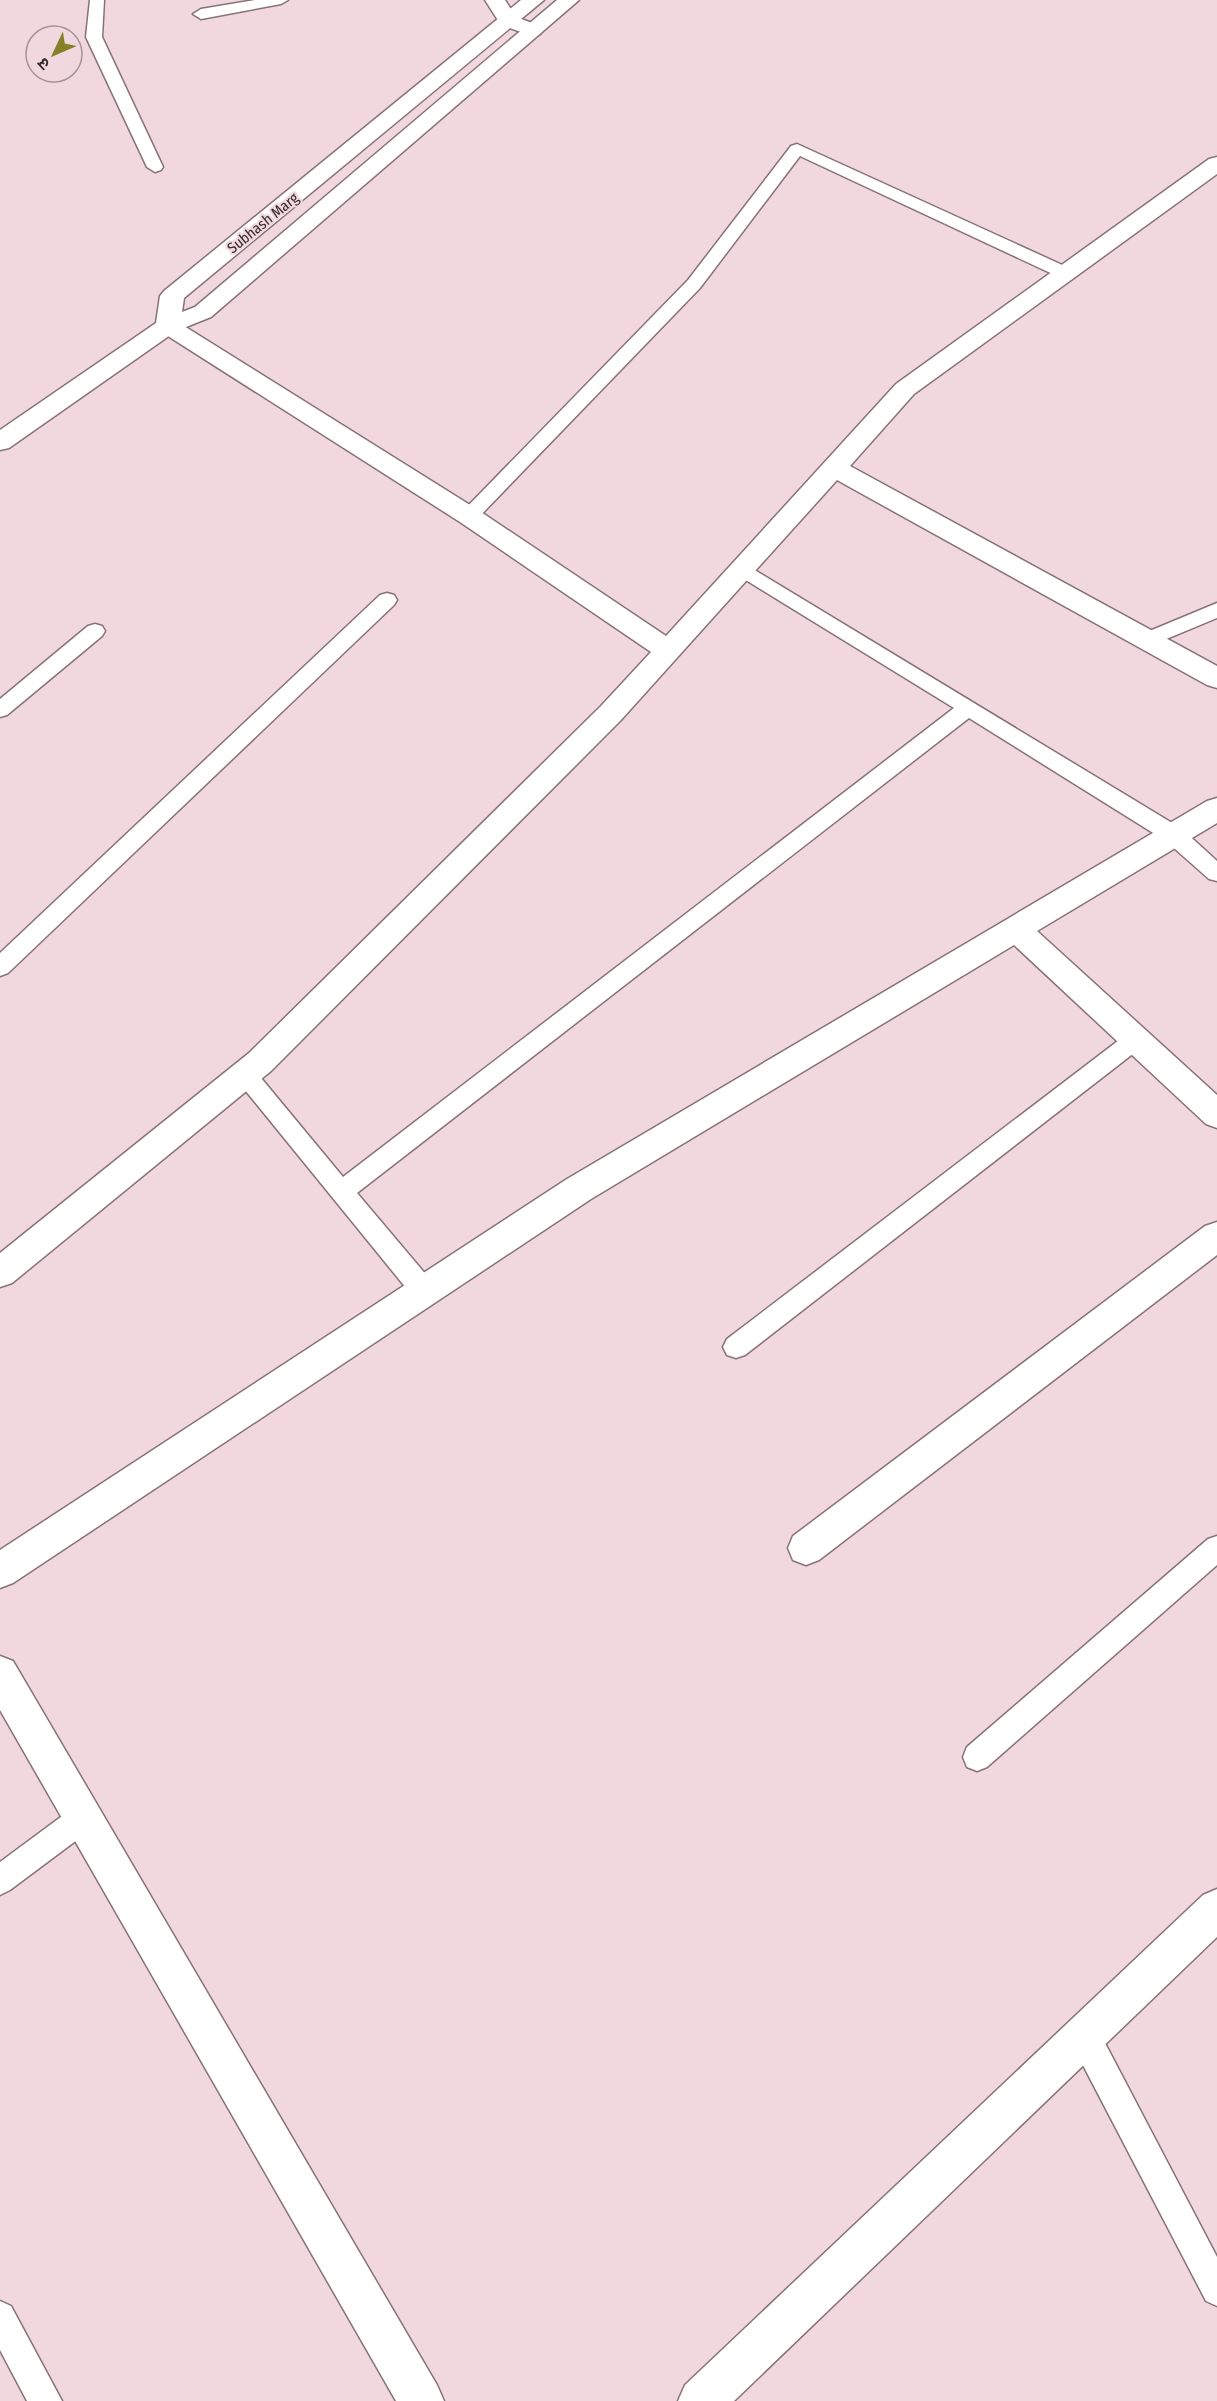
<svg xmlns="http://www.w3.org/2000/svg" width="1217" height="2401" viewBox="0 0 1217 2401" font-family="'Fira Sans Condensed','Noto Sans Devanagari',sans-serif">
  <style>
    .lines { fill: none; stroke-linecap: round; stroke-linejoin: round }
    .lane-casing { stroke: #887278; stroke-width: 3 }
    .street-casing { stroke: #887278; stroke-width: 3 }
    .secondary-casing { stroke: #887278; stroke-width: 3 }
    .lane { fill: #fff; fill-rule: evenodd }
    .street { fill: #fff; fill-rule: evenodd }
    .secondary { fill: #fff; fill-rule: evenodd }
    .labels { text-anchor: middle; stroke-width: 4.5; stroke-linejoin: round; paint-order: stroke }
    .far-street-label { font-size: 15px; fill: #342b2d; stroke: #f1d8df }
  </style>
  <rect width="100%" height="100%" fill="#f1d8df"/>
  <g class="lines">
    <defs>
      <path id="lane" d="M90,0H104L102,37L163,167L161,170L155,172L147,167L86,37Z
        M255,0H288L281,4L201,19L193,14L201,9Z
        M797,144L1071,269L1074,273L1065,278L1059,277L800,156L700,288L476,520H462L460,516L462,512L688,280L791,146Z
        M743,563L1182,829L1217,861V881L1209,879L1166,841L969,718L357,1193L433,1283L436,1291L433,1299L424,1302L415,1299L232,1074L236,1067L244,1065L252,1067L343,1177L954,708L736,574L733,569L736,564Z
        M387,593L394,595L397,600L394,605L8,973L0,976V953L380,595Z
        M1217,603V618L1147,647L1140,645L1137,640L1140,635Z
        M95,624L102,626L105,631L102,636L7,715L0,717V699L88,626Z
        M1135,1031L1143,1034L1146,1040L1143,1046L745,1355L736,1358L727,1355L723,1347L727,1339L1127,1034Z
        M1217,1536V1565L987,1767L977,1771L967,1767L963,1757L967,1747L1208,1539Z
        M83,1804L93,1808L97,1818L93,1828L10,1890L0,1895V1862L73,1808Z
        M1084,2020L1095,2024L1217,2257V2306L1206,2301L1073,2046L1069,2035L1073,2024Z
        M0,2301L11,2306L62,2401H27L0,2350Z"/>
      <path id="street" d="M485,0H505L516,17L540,26L543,30L540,34L533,36L501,25Z
        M1217,157V174L914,394L850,466L1217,666V688L1207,685L837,480L621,720L271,1071L12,1283L0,1287V1253L249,1053L601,706L651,652L460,522L160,331L156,326L160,321L168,319L176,321L478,510L666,636L896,384L1209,159Z
        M1217,798V823L1037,931L1217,1095V1128L1206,1124L1014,945L591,1199L13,1583L0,1588V1550L567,1179L1207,801Z
        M1217,1222V1255L819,1560L806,1565L793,1560L788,1548L793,1536L1205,1226Z
        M0,1656L13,1661L437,2385L444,2401H396L0,1710Z
        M1217,1889V1937L734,2401H678L685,2385L1203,1895Z"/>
      <path id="secondary" d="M521,0H544L184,298L182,312L195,307L557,0H579L211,317L176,331L9,448L0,450V430L156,323L160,296L164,291Z"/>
    </defs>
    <use href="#lane" class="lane-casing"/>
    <use href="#street" class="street-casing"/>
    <use href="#secondary" class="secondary-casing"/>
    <use href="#lane" class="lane"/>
    <use href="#street" class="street"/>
    <use href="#secondary" class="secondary"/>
  </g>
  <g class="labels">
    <g class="far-street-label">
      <text transform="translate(263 223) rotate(-39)" y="5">Subhash Marg</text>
    </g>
  </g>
  <g transform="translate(54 54) rotate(226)"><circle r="28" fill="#f1d8df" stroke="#a59398" stroke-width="1.5"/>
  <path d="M0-4.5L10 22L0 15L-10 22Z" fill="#868129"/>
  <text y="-9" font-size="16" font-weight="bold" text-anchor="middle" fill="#342b2d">उ</text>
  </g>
</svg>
